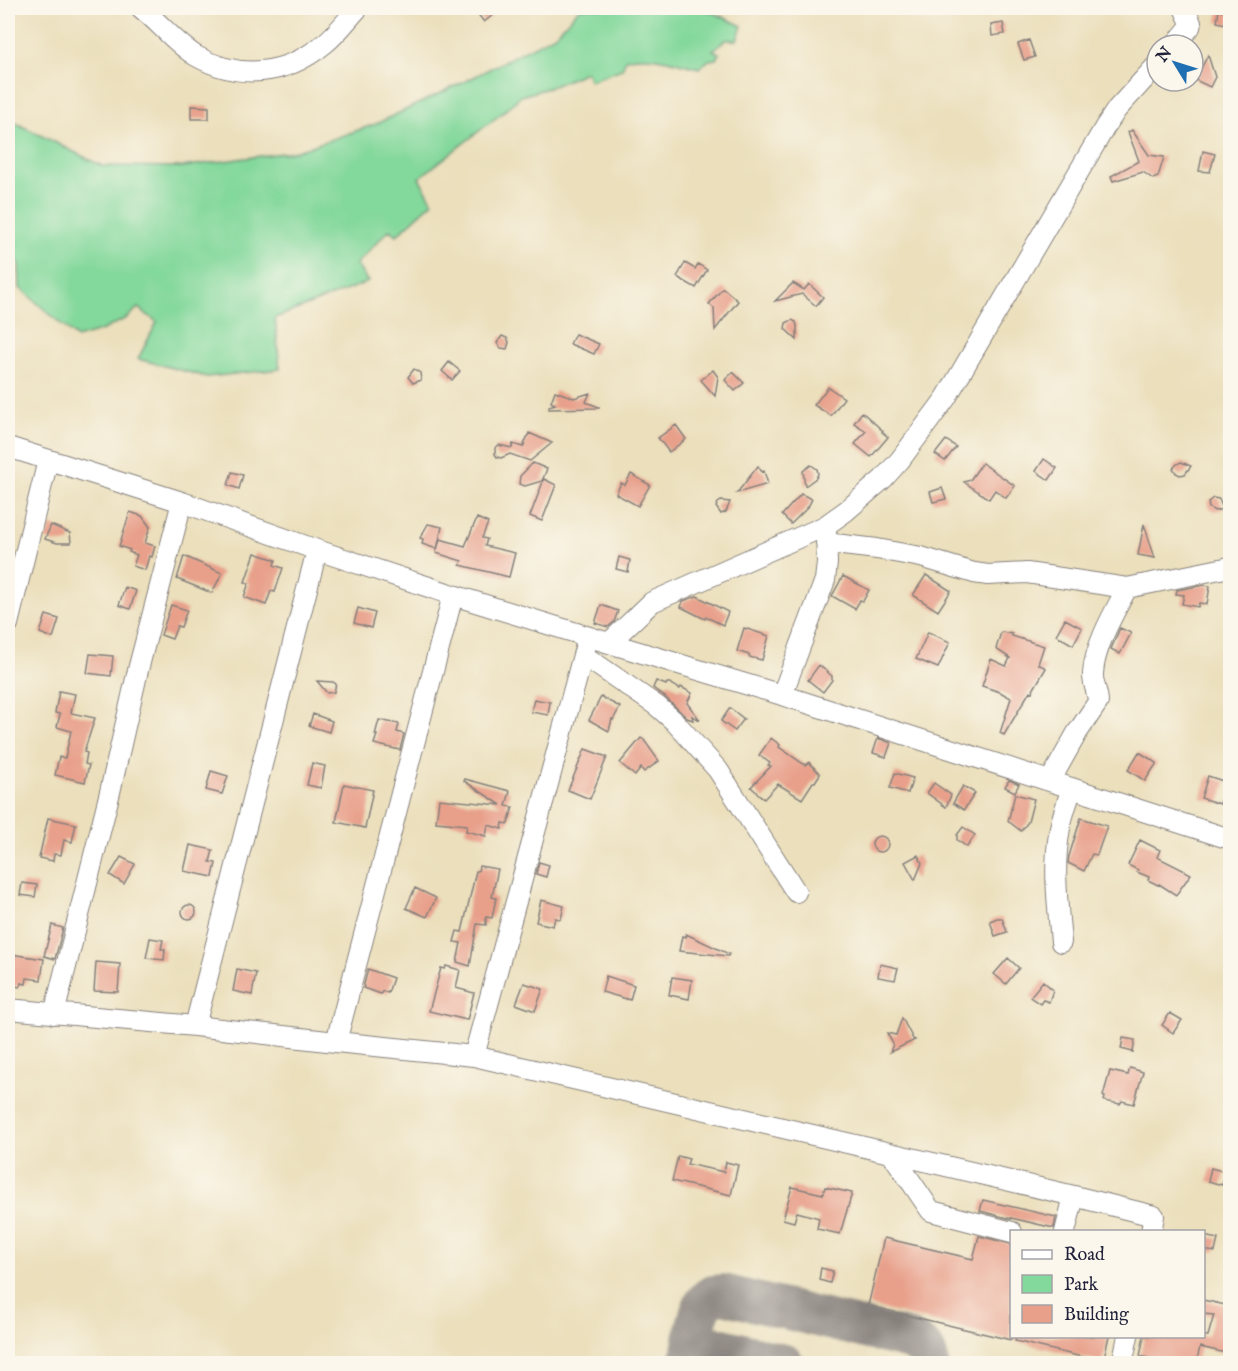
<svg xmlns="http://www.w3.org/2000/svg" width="1238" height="1371" viewBox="0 0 1238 1371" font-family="'IM FELL English',serif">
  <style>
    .green { fill: #83d89b; stroke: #527d6b; stroke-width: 1.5 }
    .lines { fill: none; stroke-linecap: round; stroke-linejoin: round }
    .taxiway { stroke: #86807c; stroke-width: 40 }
    .building { fill: #e8a08b }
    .minor-casing { stroke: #86807c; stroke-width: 22 }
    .minor { stroke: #fff; stroke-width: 20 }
  </style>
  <rect width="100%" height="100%" fill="#fbf7ec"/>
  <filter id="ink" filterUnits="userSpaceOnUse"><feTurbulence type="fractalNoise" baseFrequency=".0167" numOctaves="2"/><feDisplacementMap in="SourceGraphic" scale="12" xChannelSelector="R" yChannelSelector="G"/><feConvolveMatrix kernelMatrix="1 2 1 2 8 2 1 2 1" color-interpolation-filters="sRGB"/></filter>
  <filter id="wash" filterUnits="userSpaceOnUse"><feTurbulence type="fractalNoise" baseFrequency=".008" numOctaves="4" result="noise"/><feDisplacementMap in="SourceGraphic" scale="24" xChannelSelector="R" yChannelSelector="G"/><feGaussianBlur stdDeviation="1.35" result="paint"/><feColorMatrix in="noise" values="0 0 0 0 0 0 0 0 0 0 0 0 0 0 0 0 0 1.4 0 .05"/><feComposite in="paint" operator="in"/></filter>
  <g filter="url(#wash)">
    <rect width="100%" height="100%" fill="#ebdfbc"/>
    <path class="green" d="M580,8H694L712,12L742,26L737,40H726L713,50L719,53L716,59L709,60L699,68C676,63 649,52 626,59L622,69L590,81L586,72L551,87L521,96L501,114L419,178L433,202L397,235L389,230L356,264L368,282L275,318L280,369L207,377L138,359L157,322L138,308L127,318L103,330L77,338L20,288L19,263L8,256V119L102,166L181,167L297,151L376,124L468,80L555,35Z"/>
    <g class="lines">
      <path class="taxiway" d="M690,1357C693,1342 697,1301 713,1295C716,1294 720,1295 723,1294L910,1340C921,1346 929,1350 929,1364
        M689,1364C691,1354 696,1348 704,1343L784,1364"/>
    </g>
    <g id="blocks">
      <path class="building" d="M473,8H487L493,15L484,22Z
        M1219,10L1230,13V25L1217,22Z
        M1003,23L1005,34L992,36L991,25Z
        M1029,40L1035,57L1024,60L1018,44Z
        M1208,55L1215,77L1210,87L1195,80Z
        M191,106L209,107V119H191Z
        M1132,130L1149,155L1164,157L1158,177L1153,179L1143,172L1113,181L1111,176L1139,161L1128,132Z
        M1203,151L1215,154L1210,172L1199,171Z
        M685,263L695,269L698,264L707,270L696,288L677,277Z
        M793,283L804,290L809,284L823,297L816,306L802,294L775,301Z
        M723,288L738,301L715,330L714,308L709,304Z
        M792,320L796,322L797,326V340L785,329L786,323Z
        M575,334L599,344L594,354L570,344Z
        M502,336L507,338L509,342L507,349L501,348L497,343Z
        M449,362L460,371L452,380L442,371Z
        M414,369L420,373L421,380L413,383L408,377Z
        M713,370L718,377L715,396L701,380Z
        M733,372L744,383L735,391L725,380Z
        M828,387L844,398L831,416L814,405Z
        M555,391L574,398L590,393L586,402L599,407L598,408L549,409V406L555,404L551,402Z
        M862,412L883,431L882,432L888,437L871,457L855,444L866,431L854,423Z
        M676,425L686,439L669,452L658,438Z
        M529,433L552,443L530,461L510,454L501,458L497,457L495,454V448L499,445L512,448L513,444L523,447Z
        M946,440L956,447L945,461L935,454Z
        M1044,459L1057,468L1049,480L1036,471Z
        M1181,462L1191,466L1185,474L1180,475L1176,473L1173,468L1177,464Z
        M533,463L547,469L542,481L525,486L519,484L520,476Z
        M982,463L1015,486L1006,498L995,490L989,499L964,482L970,480Z
        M811,465L817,469L818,474L816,478L805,486L803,471Z
        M758,466L762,472L764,471L768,484L737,493Z
        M232,472L243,475L239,489L228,485Z
        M631,474L650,485L638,506L616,494L621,483L625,485Z
        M544,479L556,485L542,521L530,516Z
        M942,488L946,499L933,502L930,492Z
        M801,494L812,499L808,507L791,524L782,515Z
        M1213,498L1219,499L1223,509L1215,511L1209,508L1208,502Z
        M721,501L730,502L726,512L721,514L716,507L718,503Z
        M130,512L142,516L150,527L145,543L155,546L152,557L149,556L145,570L133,566L137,555L129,552L130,550L119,546Z
        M477,518L488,523L482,538L487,539L485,546L515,553L509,577L460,565L462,561L436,553L440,539L465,546Z
        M428,524L442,527L437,549L422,544L423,539L420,538Z
        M1144,524L1155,558L1138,555Z
        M51,525L70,533L71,543H57L45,539Z
        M255,553L276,560L274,565L283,568L275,592L271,591L266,605L244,597L249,583L245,582Z
        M184,556L222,573L212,593L177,579Z
        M619,557L630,560L628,572L616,569Z
        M926,575L951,591L938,611L913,595Z
        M843,576L869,590L863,601L860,600L855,609L832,596Z
        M1204,585L1210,586L1207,604L1199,603L1198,607L1182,604L1184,595L1176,594L1177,590Z
        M125,587L136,591L130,609L119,605Z
        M697,596L728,612L723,625L706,617L705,619L681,607L683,601Z
        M171,605L187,610L181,627L177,626L172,639L161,635Z
        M601,605L618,611L614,622L608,627L595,623Z
        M358,608L375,613L371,628L354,623Z
        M46,615L59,619L53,638L40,633Z
        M1065,619L1082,628L1073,645L1056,635Z
        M744,628L769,636L762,660L749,657V655L737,651Z
        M1120,628L1131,633L1120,654L1111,649Z
        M928,632L950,642L938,668L916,659Z
        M1001,632L1012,634V636L1044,646L1038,664L1046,668L1032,692L1030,691L1004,735L1000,733L1011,698L1000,692L982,686L991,659L1006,666L1010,658L996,649Z
        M90,654L113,656L111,676L87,673Z
        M819,665L832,676V680L823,692L808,680Z
        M317,681L333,682L336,684L334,692L327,693Z
        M656,681L666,685L667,683H670L672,685L680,689L681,687L692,693L687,703L700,720L692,716L693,720L687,718L665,697L653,688Z
        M59,691L75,694L71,713L95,718L84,752L87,753L85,764L89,765L85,782L55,775L59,757L65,758L71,731L57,727L60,714L55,713Z
        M601,697L620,707L613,720L612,719L609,731L589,720Z
        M534,699L550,702L548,715L531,712Z
        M730,708L744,719L735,731L721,721Z
        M313,714L332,721L329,732L309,726Z
        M379,720L399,724L397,732L404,734L400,750L374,744L377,735H375Z
        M641,738L644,740L659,761L644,772L641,768L635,776L620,763Z
        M771,738L780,745L779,747L805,765L809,762L820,774L815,782H813L802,799L778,784L764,799L751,787L771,766L768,765L770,763L759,755Z
        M878,738L891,743L886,757L873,753Z
        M585,749L607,757L590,799L568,790Z
        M1139,752L1157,763L1145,781L1128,770Z
        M312,763L325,766L321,788L307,785Z
        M211,771L228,776L222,794L206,790Z
        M895,773L913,778L908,793L890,788Z
        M1208,776L1226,782L1220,804L1201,798Z
        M465,779L510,791L506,806L513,807L508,824L503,823L502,829L488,825L486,836L466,831L467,825L436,822L439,799L501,805L464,781Z
        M1009,780L1019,784L1015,792L1005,787Z
        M934,783L951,795L946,807L927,793Z
        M344,784L373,790L365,828L336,822Z
        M963,786L975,793L964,810L953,803Z
        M1015,794L1034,799L1028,822L1021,831L1008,821Z
        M48,818L76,824L72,842L64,840L61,855L54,854L53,861L39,858Z
        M1081,818L1107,826L1097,855L1092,854L1084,871L1068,863L1069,856Z
        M963,827L975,835L967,847L957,840V835Z
        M872 844a8 8 0 1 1 16 0a8 8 0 1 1-16 0Z
        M1140,840L1160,850L1157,857L1191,874L1176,895L1159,884L1158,885L1148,880L1149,877L1137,872L1138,870L1128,865Z
        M190,845L213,850L210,862L216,863L213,877L184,871Z
        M918,855L922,863L915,880L905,862Z
        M121,857L135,864L124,884L110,875Z
        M539,862L549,865L546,877L536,874Z
        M479,866L498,869L492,897L496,898L492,918L486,917V925L477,924L470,966L457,962L461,943L454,942L457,931L462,932L476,871H478Z
        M22,883L37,885L35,897L20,895Z
        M415,888L436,898L427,917L406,908Z
        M541,900L564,906L561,919L555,918L553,926L536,922Z
        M182 912a7 7 0 1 1 14 0a7 7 0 1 1-14 0Z
        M997,918H1002L1007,932L995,936L990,921Z
        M52,925L63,928L55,959L44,956Z
        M686,934L729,954L728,956L679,951L682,936L686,937Z
        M150,938L163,940L161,949H165L164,960L146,958Z
        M10,954L44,959L41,980L27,978L26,984L21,983L20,987L8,985V968Z
        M1008,958L1019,968L1006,984L994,974Z
        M96,962L120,964L118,992L94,991Z
        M880,964L898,968L895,980L878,977Z
        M446,966L460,970L456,988L474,993L467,1020L429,1011L441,968L445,969Z
        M237,969L256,973L252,995L233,991Z
        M368,969L393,978L388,993L382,991L381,994L363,988Z
        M606,976L634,985L630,1000L602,992Z
        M672,977L692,980L689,999L669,995Z
        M1043,981L1053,990L1049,1002L1043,1000L1040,1004L1030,997Z
        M524,983L543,989L535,1011L516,1004Z
        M1170,1013L1182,1020L1173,1033L1162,1025Z
        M902,1018L913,1039L915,1040L890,1052L893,1044L887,1033L896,1035Z
        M1123,1038L1135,1040L1133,1052L1121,1049Z
        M1130,1068L1143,1072L1134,1104L1122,1101L1120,1104L1104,1101L1105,1097L1103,1096L1110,1071L1128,1075Z
        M678,1156L689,1159L687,1164L724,1172L726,1162L738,1165L731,1195L672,1181Z
        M1211,1168L1226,1172L1222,1185L1208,1181Z
        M792,1187L823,1194L825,1187L852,1193L840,1234L817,1229L819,1218L797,1212L794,1222L783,1219Z
        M983,1200L1056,1217L1054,1228L1011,1218V1219L980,1211Z
        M979,1236L1011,1244V1340L868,1306L884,1238L973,1259Z
        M1203,1236L1218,1239L1215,1252L1203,1250Z
        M821,1268L833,1271L830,1283L819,1280Z
        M1203,1300L1230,1306V1354L1200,1347L1196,1364H1172L1140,1356L1144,1336H1208L1214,1315L1203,1314Z
        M1016,1336H1109L1103,1362L1015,1341Z"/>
    </g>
  </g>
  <g filter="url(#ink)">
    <use href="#blocks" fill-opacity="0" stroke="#86807c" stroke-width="1.5"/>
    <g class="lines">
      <defs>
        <path id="minor" d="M141,8C160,23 175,43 196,56C239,80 285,76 324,44C337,34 347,20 358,8
          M1175,45L1190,27L1191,23L1184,8
          M8,447L182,502L317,550L453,595L609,643L782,695L1230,839
          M826,543L877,549L921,557L974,573L988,575L1027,573L1127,588L1230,567
          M8,624L48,460
          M609,643L652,602L825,526L846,511L883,479L900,460L946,398L1105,127L1117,109L1157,65
          M583,655L657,706L674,721L718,770L796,892
          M782,695L825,580L827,563L826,531
          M1050,781L1077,733L1098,702C1098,692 1092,683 1093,673C1095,645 1114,613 1127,588
          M1061,942C1058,906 1053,870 1059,834C1061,818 1067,803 1072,788
          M8,1009L195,1026L336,1042L474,1056L1074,1196L1065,1232
          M54,1014L110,792L138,670L182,502
          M195,1026L317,550
          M336,1042L453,595
          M474,1056L588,637
          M892,1154L931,1211L1012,1232
          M1074,1196L1154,1216L1151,1232
          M1122,1364L1128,1336"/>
      </defs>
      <use href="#minor" class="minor-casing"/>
      <use href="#minor" class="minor"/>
    </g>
  </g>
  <rect width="1238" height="1371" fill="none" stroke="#fbf7ec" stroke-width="30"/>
  <rect x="1010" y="1230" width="195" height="108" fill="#fbf7ec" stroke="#a4a2a5" stroke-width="1.5"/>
  <rect x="1022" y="1250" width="30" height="9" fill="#ffffff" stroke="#a4a2a5" stroke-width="1.5"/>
  <text x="1064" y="1260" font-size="18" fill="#22223b">Road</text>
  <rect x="1022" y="1275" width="30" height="18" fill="#83d89b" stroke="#a4a2a5" stroke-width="1.5"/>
  <text x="1064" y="1290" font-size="18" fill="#22223b">Park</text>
  <rect x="1022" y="1305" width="30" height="18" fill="#e8a08b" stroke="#a4a2a5" stroke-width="1.5"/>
  <text x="1064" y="1320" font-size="18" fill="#22223b">Building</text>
  <g transform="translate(1175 63) rotate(308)"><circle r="28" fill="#fbf7ec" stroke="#a4a2a5" stroke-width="1.5"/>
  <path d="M0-4.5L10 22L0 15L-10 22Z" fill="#1f6fb2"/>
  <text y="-9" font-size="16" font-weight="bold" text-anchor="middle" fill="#22223b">N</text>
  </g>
</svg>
